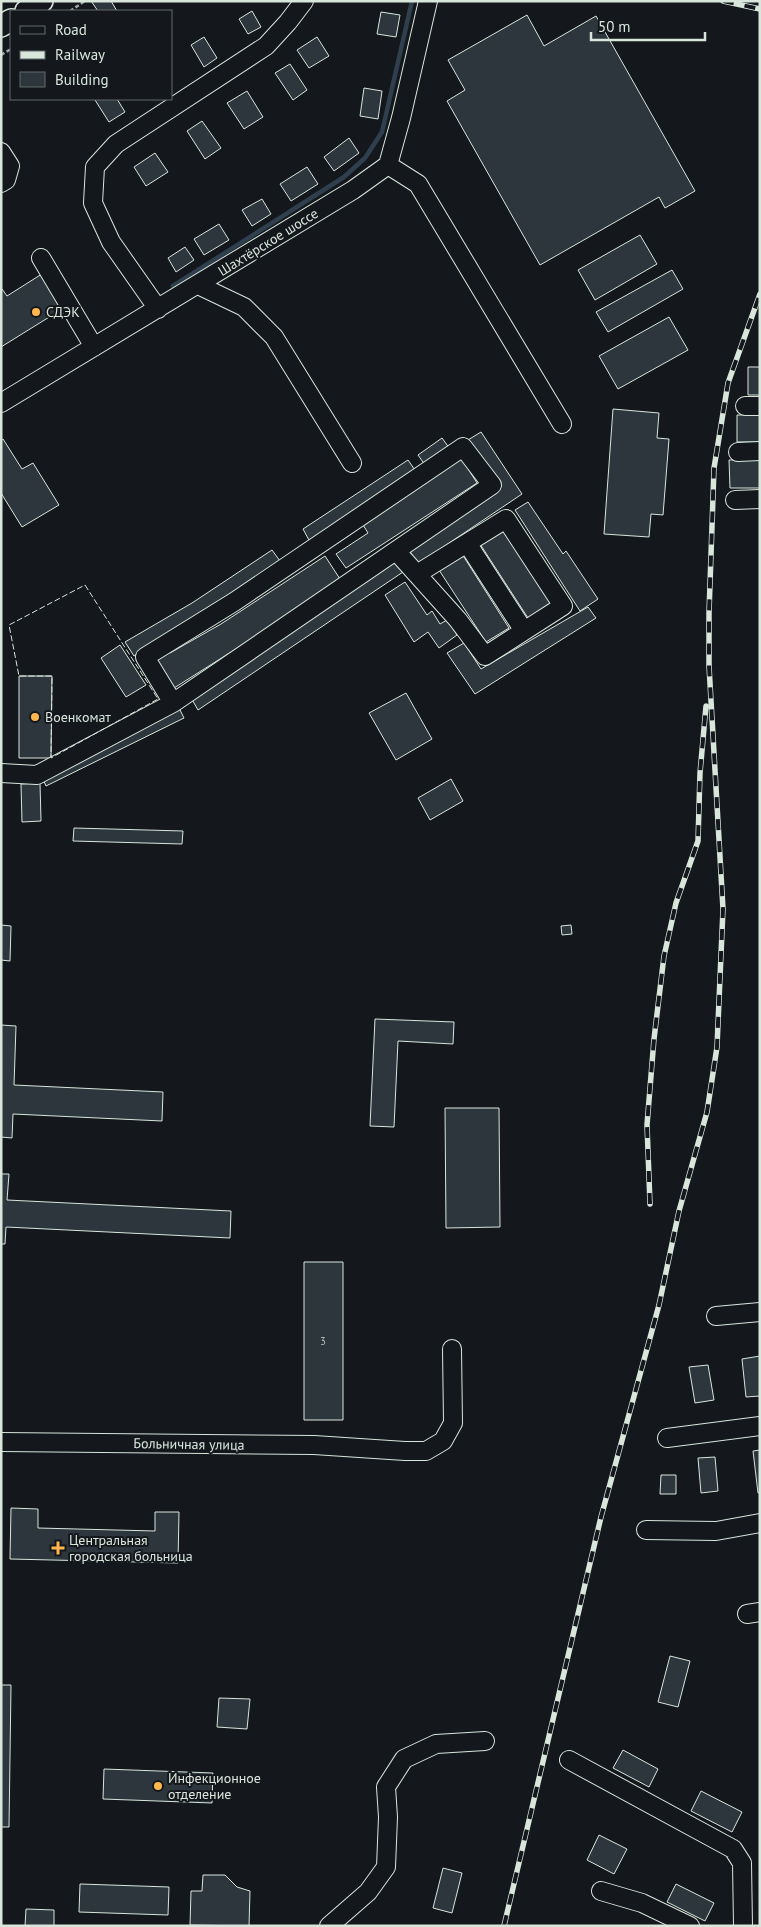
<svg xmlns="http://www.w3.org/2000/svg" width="761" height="1927" viewBox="0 0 761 1927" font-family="'PT Sans',sans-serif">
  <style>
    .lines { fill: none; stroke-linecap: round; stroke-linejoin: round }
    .stream { stroke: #2f3f4d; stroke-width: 4.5 }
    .building { fill: #2c363c; stroke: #d8e6dc }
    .minor-casing { stroke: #d8e6dc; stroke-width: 20 }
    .major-casing { stroke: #d8e6dc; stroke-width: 24 }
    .path { stroke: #9da8a2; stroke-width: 2.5; stroke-dasharray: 4 2.5; stroke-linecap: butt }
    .minor { stroke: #14181c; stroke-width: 18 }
    .major { stroke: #14181c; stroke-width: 21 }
    .rail-casing { stroke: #d8e6dc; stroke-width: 5.5 }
    .rail { stroke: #14181c; stroke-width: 4; stroke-dasharray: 11; stroke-linecap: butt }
    .fence { stroke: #d8e6dc; stroke-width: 1; stroke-dasharray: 6 2.5; stroke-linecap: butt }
    .poi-dot { fill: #ffb74d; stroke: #14181c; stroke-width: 2 }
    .labels { text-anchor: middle; stroke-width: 4; stroke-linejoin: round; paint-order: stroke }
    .number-label { font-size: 11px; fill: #adbab4 }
    .street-label { font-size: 14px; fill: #d8e6dc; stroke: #14181c }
    .poi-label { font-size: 14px; fill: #d8e6dc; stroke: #14181c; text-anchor: start }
  </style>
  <rect width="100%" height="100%" fill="#14181c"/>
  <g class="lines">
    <path class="stream" d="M173,286L344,177L365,158L382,132L412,1"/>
  </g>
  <path class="building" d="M91,1H111L117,11H98Z
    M252,11L261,27L248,34L239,19Z
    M381,12L400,15L396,37L377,34Z
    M527,15L544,46L596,16L695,191L665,208L659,197L540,265L447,101L465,90L448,60Z
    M204,37L217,58L204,67L191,45Z
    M317,37L329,56L309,68L297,50Z
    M290,64L307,90L293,100L275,73Z
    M364,88L382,91L378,119L360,116Z
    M247,91L263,117L244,129L227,103Z
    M97,99H117L125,112L109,122L95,100Z
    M202,121L221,148L205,159L187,131Z
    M349,138L359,153L334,171L324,157Z
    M155,153L168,172L146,186L134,167Z
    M307,167L318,184L291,201L280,184Z
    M262,199L271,214L252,226L242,210Z
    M219,224L229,240L204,255L194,239Z
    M640,235L657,264L595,300L578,270Z
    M185,247L194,260L176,272L168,258Z
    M672,270L683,289L608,332L596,312Z
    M45,272L67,306L1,347V290L2,289L7,296Z
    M669,317L688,350L618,389L599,356Z
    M748,367H760V395H748Z
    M613,409L659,413L657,438L669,439L663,515L651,514L649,537L604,534Z
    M737,415H760V442H737Z
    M481,432L522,494L418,564L409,550L500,489L468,440Z
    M442,438L450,449L425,465L418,455Z
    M3,439L22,469L33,463L59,505L22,527L1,493V440Z
    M460,456L477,483L346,568L336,554L368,533L360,520Z
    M760,459V488H730L729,460Z
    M408,460L417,473L310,542L303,529Z
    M528,502L563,554L566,551L598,599L580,611L515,510Z
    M504,529L552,602L528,618L480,544Z
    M272,550L280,561L201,615L134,656L125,642L192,603Z
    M462,554L509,628L486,642L439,570Z
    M325,556L340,579L285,618L174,688L155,657L168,650L170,653L221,624Z
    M394,559L403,572L198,710L190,696Z
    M405,582L427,615L432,611L440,624L447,620L457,635L439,648L428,632L414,642L385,595Z
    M588,607L596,618L475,694L447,653L464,643L481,669Z
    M120,645L146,685L126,697L101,658Z
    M19,676H52L51,758H19Z
    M406,693L432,739L396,760L369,713Z
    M179,708L184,718L46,786L43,779Z
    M451,779L463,801L430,820L418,798Z
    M40,783L41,821L22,822L21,784Z
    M74,828L183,831L182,844L73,841Z
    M1,925L11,926L10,961L1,960Z
    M571,925L572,934L562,935L561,926Z
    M375,1019L454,1022L453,1044L398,1041L394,1127L370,1126Z
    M1,1025L16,1026L14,1085L163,1092L162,1121L13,1114L12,1138L1,1137Z
    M445,1108H499L500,1227L446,1228Z
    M1,1174H9L7,1200L231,1211L230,1238L6,1227L5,1244H1Z
    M304,1262H343V1420H304Z
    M760,1356V1396L746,1397L742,1359Z
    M708,1365L714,1400L695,1403L689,1367Z
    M760,1450V1493H758L753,1451Z
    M715,1457L718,1491L701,1493L698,1458Z
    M661,1475H676V1494H660Z
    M11,1508L38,1509V1528L155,1531V1512H179L178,1563L10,1559Z
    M670,1656L690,1661L678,1707L658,1702Z
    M1,1685H11L9,1827H1Z
    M219,1698L250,1699L247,1729L217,1727Z
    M623,1750L658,1769L649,1787L613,1768Z
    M104,1769L213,1773L212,1803L103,1799Z
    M701,1791L742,1812L732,1832L691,1811Z
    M599,1835L627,1849L614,1874L587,1860Z
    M443,1868L462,1873L452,1913L433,1908Z
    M203,1875H225L237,1887L250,1891L249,1926L190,1925L191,1891H202Z
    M80,1884L169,1887L168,1915L79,1912Z
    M676,1884L714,1903L705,1921L667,1902Z
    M26,1909L54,1910V1926H25Z"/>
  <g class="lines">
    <defs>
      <path id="minor" d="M1,152L10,166L6,180L1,183
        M388,165L418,184L562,424
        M41,258L94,347
        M198,285L244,307L274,337L352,463
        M158,309L111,242L93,203L95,167L116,144L266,46L288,22L304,1
        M1,403L353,190L388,165L401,118L428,1
        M745,406H760
        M738,452L760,451
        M735,500L760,499
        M467,543L524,631
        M396,551L458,620L485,656L563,606L506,519L417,574
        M1,773L37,775L173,703L492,485L463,447L234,602L145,657L173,703
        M716,1316L760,1312
        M667,1438L760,1426
        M1,1442L314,1445L405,1451H426L443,1441L453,1423L452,1349
        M646,1530L716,1531L760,1523
        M747,1614L760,1612
        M569,1760L733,1849L742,1863L743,1926
        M601,1891L642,1903L690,1926
        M329,1926L368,1892L386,1867L388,1817L386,1787L404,1759L436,1744L485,1741"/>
      <path id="major" d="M26,11L42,1
        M1,26L11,20"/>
    </defs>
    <use href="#minor" class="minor-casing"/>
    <use href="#major" class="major-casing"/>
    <path class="path" d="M70,11L85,1
      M1,55L11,49"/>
    <use href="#minor" class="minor"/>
    <use href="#major" class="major"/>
    <defs>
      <path id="rail" d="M723,1L760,9
        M650,1204L647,1125L654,1039L664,956L676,903L698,841L700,773L706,706
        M504,1926L601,1517L659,1305L679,1211L707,1112L717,1047L723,909L709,666V613L714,468L728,383L760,294"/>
    </defs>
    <use href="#rail" class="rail-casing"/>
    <use href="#rail" class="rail"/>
    <path class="fence" d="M85,585L158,699L51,758L52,676H19L9,625Z"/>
  </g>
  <g class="poi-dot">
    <circle cx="36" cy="312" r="5"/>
    <circle cx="35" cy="717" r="5"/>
    <path d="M55.5 1540.5h5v5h5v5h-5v5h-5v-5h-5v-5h5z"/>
    <circle cx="158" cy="1786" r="5"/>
  </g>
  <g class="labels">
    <g class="number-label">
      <text x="323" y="1345">3</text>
    </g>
    <g class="street-label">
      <text transform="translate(268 242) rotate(-32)" y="5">Шахтёрское шоссе</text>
      <text transform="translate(189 1444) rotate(1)" y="5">Больничная улица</text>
    </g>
    <g class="poi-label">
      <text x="46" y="317">СДЭК</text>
      <text x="45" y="722">Военкомат</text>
      <text x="69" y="1545">Центральная<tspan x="69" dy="16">городская больница</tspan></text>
      <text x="168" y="1783">Инфекционное<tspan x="168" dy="16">отделение</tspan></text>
    </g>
  </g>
  <rect width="761" height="1927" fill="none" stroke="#d8e6dc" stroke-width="5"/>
  <rect x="10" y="10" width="162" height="90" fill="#14181c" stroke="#626a69"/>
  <rect x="20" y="26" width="25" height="8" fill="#14181c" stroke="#626a69"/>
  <text x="55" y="35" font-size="15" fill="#d8e6dc">Road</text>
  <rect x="20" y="51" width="25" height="8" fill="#d8e6dc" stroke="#626a69"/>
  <text x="55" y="60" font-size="15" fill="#d8e6dc">Railway</text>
  <rect x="20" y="72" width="25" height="15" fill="#2c363c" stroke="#626a69"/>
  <text x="55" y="85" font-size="15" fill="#d8e6dc">Building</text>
  <path d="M591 32v8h114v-8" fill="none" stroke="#d8e6dc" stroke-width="2.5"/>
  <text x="598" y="32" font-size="15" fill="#d8e6dc" stroke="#14181c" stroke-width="4" paint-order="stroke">50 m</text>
</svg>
